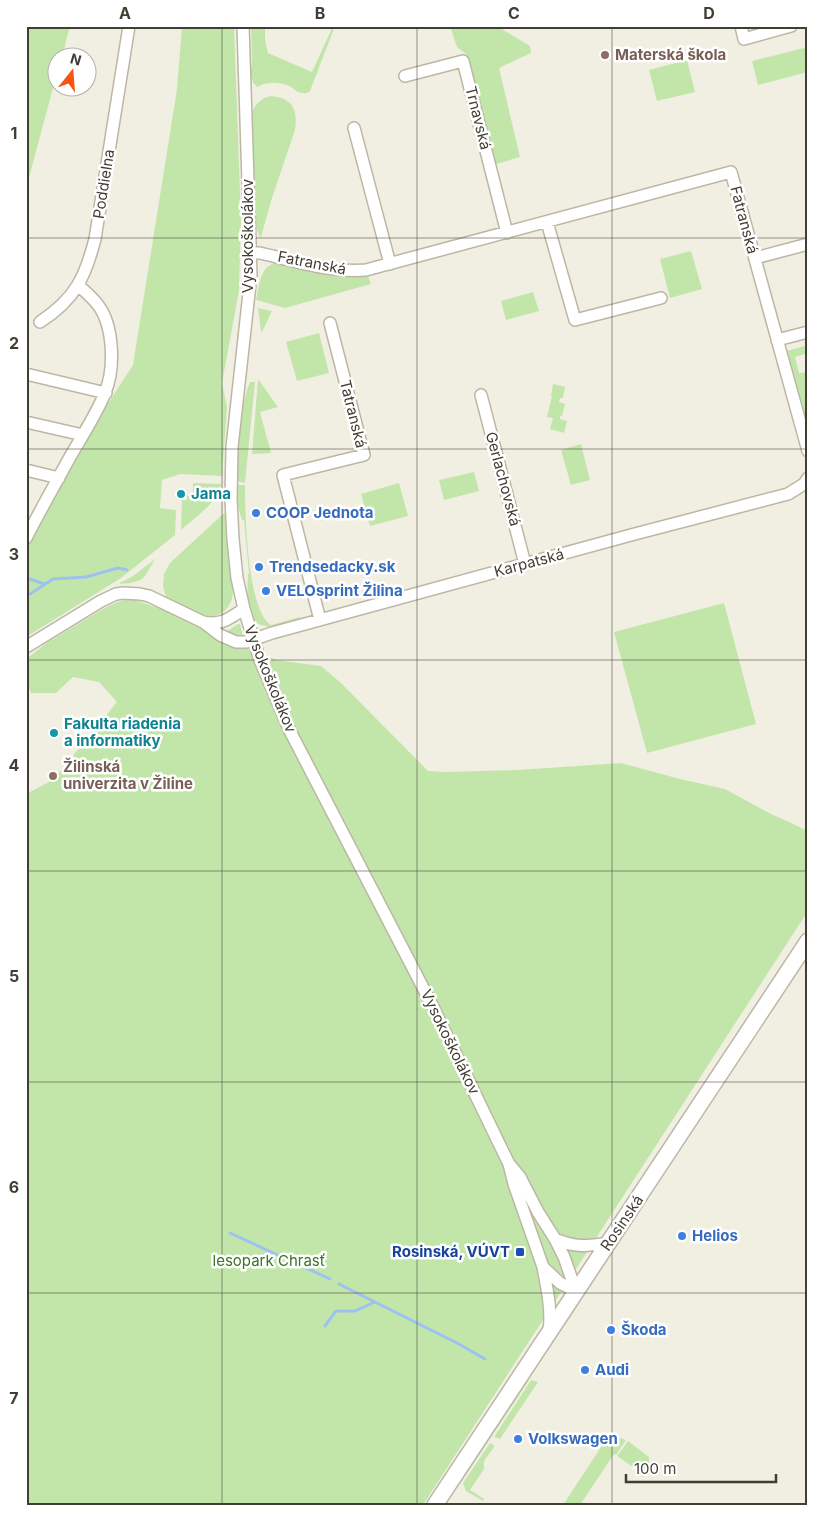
<svg xmlns="http://www.w3.org/2000/svg" width="834" height="1531" viewBox="0 0 834 1531" font-family="Inter,sans-serif">
  <style>
    .green { fill: #c2e6aa }
    .lines { fill: none; stroke-linecap: round; stroke-linejoin: round }
    .stream { stroke: #9dc2ef; stroke-width: 3 }
    .minor-casing { stroke: #bcb7a5; stroke-width: 14 }
    .tertiary-casing { stroke: #bcb7a5; stroke-width: 18 }
    .minor { stroke: #fff; stroke-width: 11 }
    .tertiary { stroke: #fff; stroke-width: 15 }
    .grid { fill: none; stroke: #423e33; stroke-width: 1; stroke-opacity: 0.55 }
    .education-dot { fill: #8d6e63; stroke: #fff; stroke-width: 2 }
    .culture-dot { fill: #0f9aa8; stroke: #fff; stroke-width: 2 }
    .shop-dot { fill: #3f7fe0; stroke: #fff; stroke-width: 2 }
    .transit-dot { fill: #1a4fb4; stroke: #fff; stroke-width: 2 }
    .labels { text-anchor: middle; stroke-width: 5; stroke-linejoin: round; paint-order: stroke }
    .education-label { font-size: 15px; font-weight: bold; fill: #785e54; stroke: #fff; text-anchor: start }
    .street-label { font-size: 15px; fill: #423e33; stroke: #fff }
    .culture-label { font-size: 15px; font-weight: bold; fill: #0d838f; stroke: #fff; text-anchor: start }
    .shop-label { font-size: 15px; font-weight: bold; fill: #366cbe; stroke: #fff; text-anchor: start }
    .transit-label { font-size: 15px; font-weight: bold; fill: #164399; stroke: #fff; text-anchor: end }
    .park-label { font-size: 15px; fill: #397327; stroke: #fff }
    .neatline { fill: none; stroke: #423e33; stroke-width: 2 }
    .grid-label { font-size: 16px; text-anchor: middle; font-weight: bold; fill: #423e33 }
  </style>
  <rect width="100%" height="100%" fill="#f1efe2"/>
  <path class="green" d="M26,26H70L62,57L58,58L57,73L26,189Z
    M182,26H234L241,219L239,291L222,383L227,407L222,476L180,474L162,480L160,508L176,510L175,535L121,578L26,637V530L133,365L177,89Z
    M251,26H265V40L268,53L312,72L333,26H335L310,91C307,93 305,94 302,93C298,93 294,89 291,87C282,82 266,81 258,87L253,83L250,73L252,65Z
    M450,26H497L530,46L531,53L499,68L520,157L493,165L466,54L457,47Z
    M808,47V72L758,85L752,61Z
    M687,60L695,92L657,101L649,70Z
    M271,96C293,98 298,110 295,130L271,201L261,237H260L256,227L255,215L251,114C255,104 261,98 271,96Z
    M691,251L702,289L670,298L660,259Z
    M281,262L367,273L371,284L285,308L256,300C260,283 260,263 281,262Z
    M533,292L539,311L506,320L501,301Z
    M258,308L272,311L262,332H261Z
    M319,333L329,373L297,381L286,342Z
    M808,345V353L795,357L799,373L808,372V431L787,353V351Z
    M258,379L278,407L260,412L271,453L252,454Z
    M250,382H255L245,483L236,481C238,448 238,413 250,382Z
    M553,384L565,387L563,398H560L559,402L565,404L562,416H560V419L567,421L564,433L550,429L553,418L547,417L552,396H551Z
    M581,444L590,480L571,485L561,450Z
    M474,472L479,491L444,500L439,480Z
    M193,483L221,484C217,504 195,517 181,530L182,500H187V496L193,495Z
    M399,483L408,516L370,526L361,494Z
    M237,485H245C245,512 247,611 271,625L300,617V619L269,627L258,624C246,609 247,592 248,574L249,573L244,520H242L236,500Z
    M223,514H225C226,528 227,543 229,557C231,574 240,599 223,612C217,616 211,617 205,616L171,601L166,597L163,586L164,574L170,563Z
    M155,559C143,579 146,582 120,584V583L133,576Z
    M129,598L167,611L193,625L242,644L276,660L321,666L341,683L428,771L443,772L517,770L621,763L680,779L725,789L773,815L789,822L808,831V911L423,1505H26V794L53,780L117,702L99,682L73,677L56,693H31L26,683V659L48,642L108,606Z
    M724,603L756,724L647,753L614,632Z
    M238,624H240L243,636L237,638L226,632Z
    M648,1199L541,1361L538,1364L539,1361L644,1201Z
    M529,1380L464,1478L462,1481V1476L526,1381Z
    M531,1380L538,1382L500,1439L494,1437Z
    M618,1437L626,1440L616,1455L614,1454L580,1505H563L605,1441L609,1439Z
    M628,1441L649,1457V1462L642,1473L617,1456Z
    M490,1443L494,1445V1447L484,1461V1469L470,1490L484,1499L483,1501L466,1491L463,1483Z"/>
  <g class="lines">
    <path class="stream" d="M26,578L45,584
      M30,594L53,579L86,577L118,568L127,570
      M230,1233L330,1279
      M339,1284L457,1343L485,1359
      M325,1326L336,1311H355L375,1302"/>
    <defs>
      <path id="minor" d="M243,26L251,275L232,447L231,499L233,539L237,578L244,609L260,660L290,731L432,1005L509,1164L514,1184L543,1267L560,1283L576,1291
        M741,26L744,39L791,26
        M405,76L463,61L507,233
        M354,128L390,264
        M547,222L575,320L661,298
        M251,253H260C295,261 331,273 366,270L731,172L808,451
        M755,258L808,244
        M40,322C75,299 85,278 95,239L129,26
        M777,340L808,332
        M26,374L106,393
        M481,395L525,564
        M26,422L83,435
        M26,470L59,478
        M26,538C40,511 55,484 70,457C82,436 96,415 105,393C115,369 114,326 98,305C92,297 86,292 79,286
        M320,620L283,475L364,455L330,323
        M203,622C222,626 229,618 244,609
        M26,647L101,601L116,594L123,593L140,594L149,596L203,622L220,635L236,642H246L272,633L631,535L788,494L804,484L808,478
        M510,1165L520,1177L538,1212L555,1239L564,1257L576,1291
        M555,1239C575,1248 588,1246 609,1243
        M543,1267C547,1289 552,1310 549,1332"/>
      <path id="tertiary" d="M435,1505L808,941"/>
    </defs>
    <use href="#minor" class="minor-casing"/>
    <use href="#tertiary" class="tertiary-casing"/>
    <use href="#minor" class="minor"/>
    <use href="#tertiary" class="tertiary"/>
  </g>
  <path class="grid" d="M222,26V1505M417,26V1505M612,26V1505M26,238H808M26,449H808M26,660H808M26,871H808M26,1082H808M26,1293H808"/>
  <g class="education-dot">
    <circle cx="605" cy="55" r="5"/>
    <circle cx="53" cy="776" r="5"/>
  </g>
  <g class="culture-dot">
    <circle cx="181" cy="494" r="5"/>
    <circle cx="54" cy="733" r="5"/>
  </g>
  <g class="shop-dot">
    <circle cx="256" cy="513" r="5"/>
    <circle cx="259" cy="567" r="5"/>
    <circle cx="266" cy="591" r="5"/>
    <circle cx="682" cy="1236" r="5"/>
    <circle cx="611" cy="1330" r="5"/>
    <circle cx="585" cy="1370" r="5"/>
    <circle cx="518" cy="1439" r="5"/>
  </g>
  <rect class="transit-dot" x="515" y="1247" width="10" height="10" rx="2.5"/>
  <g class="labels">
    <g class="education-label">
      <text x="615" y="60">Materská škola</text>
      <text x="63" y="772">Žilinská<tspan x="63" dy="17">univerzita v Žiline</tspan></text>
    </g>
    <g class="street-label">
      <text transform="translate(478 118) rotate(76)" y="5">Trnavská</text>
      <text transform="translate(104 184) rotate(-81)" y="5">Poddielna</text>
      <text transform="translate(744 220) rotate(75)" y="5">Fatranská</text>
      <text transform="translate(248 236) rotate(-90)" y="5">Vysokoškolákov</text>
      <text transform="translate(312 263) rotate(11)" y="5">Fatranská</text>
      <text transform="translate(353 414) rotate(76)" y="5">Tatranská</text>
      <text transform="translate(503 479) rotate(75)" y="5">Gerlachovská</text>
      <text transform="translate(529 563) rotate(-15)" y="5">Karpatská</text>
      <text transform="translate(270 679) rotate(68)" y="5">Vysokoškolákov</text>
      <text transform="translate(450 1042) rotate(64)" y="5">Vysokoškolákov</text>
      <text transform="translate(622 1223) rotate(-56)" y="5">Rosinská</text>
    </g>
    <g class="culture-label">
      <text x="191" y="499">Jama</text>
      <text x="64" y="729">Fakulta riadenia<tspan x="64" dy="17">a informatiky</tspan></text>
    </g>
    <g class="shop-label">
      <text x="266" y="518">COOP Jednota</text>
      <text x="269" y="572">Trendsedacky.sk</text>
      <text x="276" y="596">VELOsprint Žilina</text>
      <text x="692" y="1241">Helios</text>
      <text x="621" y="1335">Škoda</text>
      <text x="595" y="1375">Audi</text>
      <text x="528" y="1444">Volkswagen</text>
    </g>
    <g class="transit-label">
      <text x="510" y="1257">Rosinská, VÚVT</text>
    </g>
    <g class="park-label">
      <text x="269" y="1266">lesopark Chrasť</text>
    </g>
  </g>
  <rect width="834" height="1531" fill="none" stroke="#ffffff" stroke-width="55"/>
  <g transform="translate(72 72) rotate(17)"><circle r="24" fill="#ffffff" stroke="#b3b2ad"/>
  <path d="M0-4L9 19L0 12L-9 19Z" fill="#f95511"/>
  <text y="-8" font-size="14" font-weight="bold" text-anchor="middle" fill="#423e33">N</text>
  </g>
  <path d="M626 1474v8h150v-8" fill="none" stroke="#423e33" stroke-width="2.5"/>
  <text x="634" y="1474" font-size="15" fill="#423e33" stroke="#ffffff" stroke-width="4" paint-order="stroke">100 m</text>
  <rect x="28" y="28" width="778" height="1476" class="neatline"/>
  <g class="grid-label">
    <text x="125" y="19">A</text>
    <text x="320" y="19">B</text>
    <text x="514" y="19">C</text>
    <text x="709" y="19">D</text>
    <text x="14" y="139">1</text>
    <text x="14" y="349">2</text>
    <text x="14" y="560">3</text>
    <text x="14" y="771">4</text>
    <text x="14" y="982">5</text>
    <text x="14" y="1193">6</text>
    <text x="14" y="1404">7</text>
  </g>
</svg>
